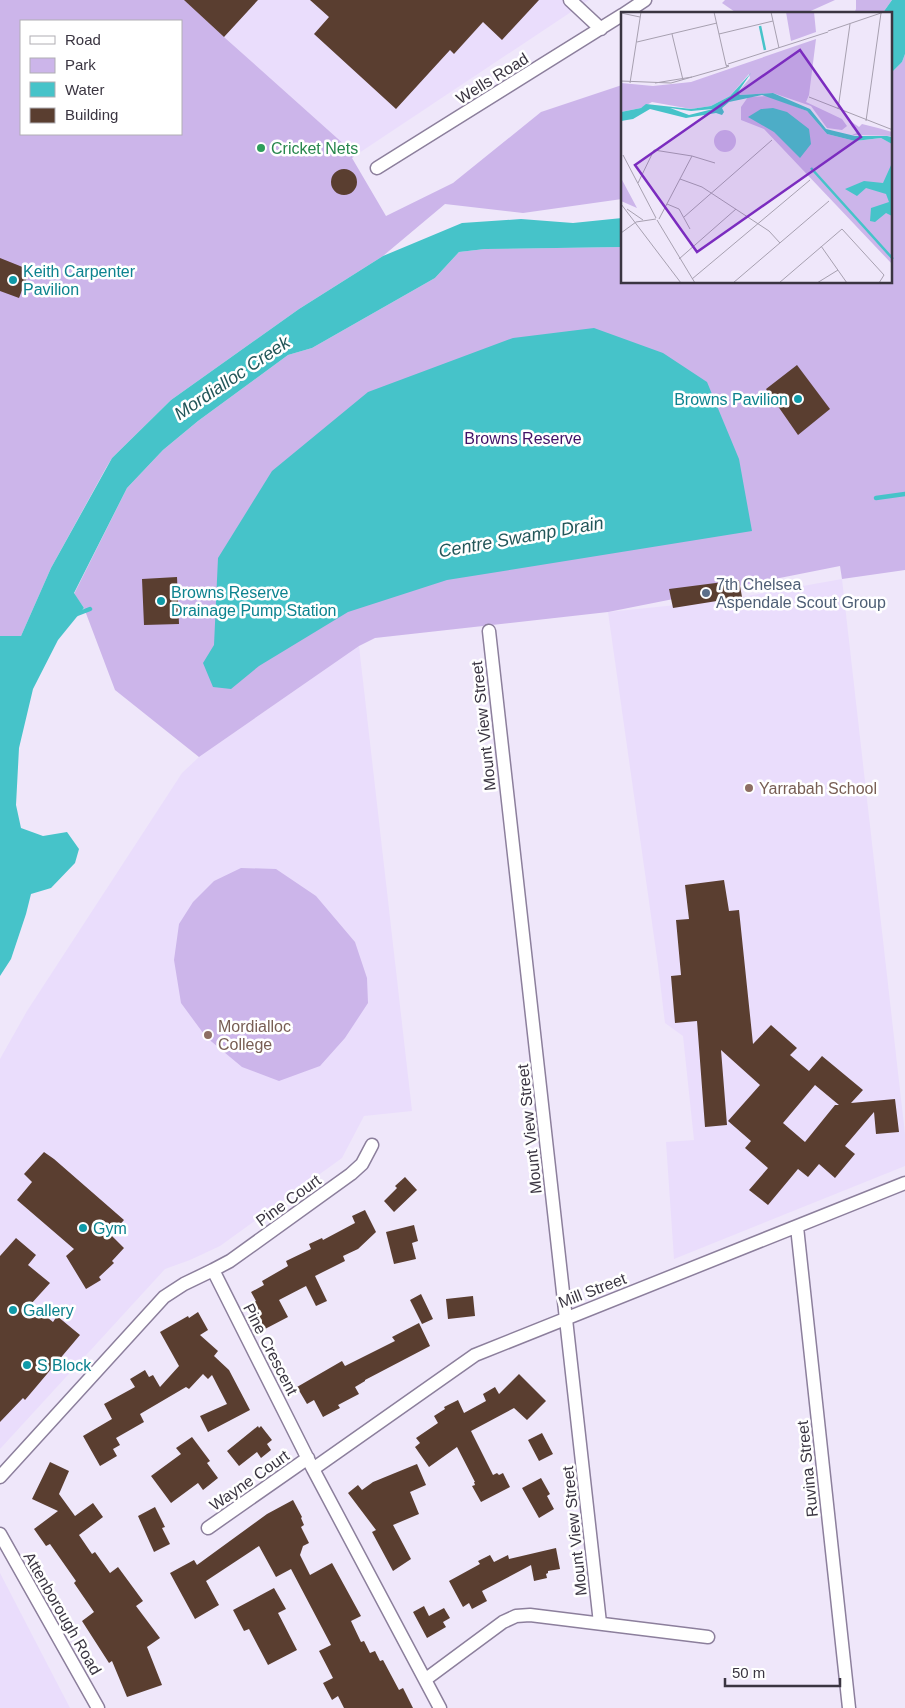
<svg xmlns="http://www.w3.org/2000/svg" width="905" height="1708" viewBox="0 0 905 1708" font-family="Arial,sans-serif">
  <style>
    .built { fill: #eaddfc }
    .green { fill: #ccb5ea; fill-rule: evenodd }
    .water { fill: #46c3c9 }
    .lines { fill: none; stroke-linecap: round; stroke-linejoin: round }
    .stream { stroke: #46c3c9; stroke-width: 4.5 }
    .building { fill: #5a3e30; fill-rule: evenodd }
    .minor-casing { stroke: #8c7f9c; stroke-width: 15 }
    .minor { stroke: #fff; stroke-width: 12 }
    .leisure-dot { fill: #2e9e5b; stroke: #fff; stroke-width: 2 }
    .culture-dot { fill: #0f9aa8; stroke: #fff; stroke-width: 2 }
    .service-dot { fill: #5c6f8a; stroke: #fff; stroke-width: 2 }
    .education-dot { fill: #8d6e63; stroke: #fff; stroke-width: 2 }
    .labels { text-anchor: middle; stroke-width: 5; stroke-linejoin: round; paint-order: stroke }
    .street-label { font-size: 16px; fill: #3a3541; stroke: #fff }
    .leisure-label { font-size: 16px; fill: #27864d; stroke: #fff; text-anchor: start }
    .culture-label { font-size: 16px; fill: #0d838f; stroke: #fff; text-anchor: start }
    .park-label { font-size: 16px; fill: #411167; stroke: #fff }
    .service-label { font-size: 16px; fill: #4e5e75; stroke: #fff; text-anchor: start }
    .education-label { font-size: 16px; fill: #785e54; stroke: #fff; text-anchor: start }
    .water-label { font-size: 18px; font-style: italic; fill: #225659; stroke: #fff }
    .inset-river { fill: none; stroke: #46c3c9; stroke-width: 2.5 }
    .inset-road { fill: none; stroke: #a7a0b0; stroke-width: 1 }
    .view { fill: #7b2cbf; fill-opacity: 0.15; stroke: #7b2cbf; stroke-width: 2.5 }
    .inset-edge { fill: none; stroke: #3a3541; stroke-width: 2.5 }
  </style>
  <rect width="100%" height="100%" fill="#efe7fa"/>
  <path class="built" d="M185,0H589L356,155L224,37Z
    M842,579L905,1134V1166L674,1259L666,1142L694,1140L683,1036L665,1023L658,965L608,612L725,600Z
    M359,646L412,1111L364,1116L342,1158L220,1246L190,1260L165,1269L0,1449V1059L27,1011L182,773L199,757Z
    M0,1573L70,1708H0Z"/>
  <path class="green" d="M0,0H185L224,37L356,155L352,158L386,216L453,183L541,112L622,85V199L523,213L445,204L383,256L299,309L171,400L112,458L106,468L51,568L21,636H0ZM21,21H181V134H21Z
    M725,0H835L804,14H738L722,3Z
    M856,0H892L882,14H854L856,9Z
    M905,54V570L842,579L840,566L608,612L375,638L359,646L199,757L115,690L84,608L74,594L127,488L163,450L198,421L288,355L312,348L435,278L459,252L485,249L622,247V282H891V73L902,62Z
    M241,868L276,869L316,896L355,942L367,978L368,1003L345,1038L320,1066L279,1081L242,1067L206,1037L181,1003L174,960L179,924L193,902L214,881Z"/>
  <path class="water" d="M892,0H905V54L902,62L891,73V14H882Z
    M622,218V247L485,249L459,252L435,278L312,348L288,355L198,421L163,450L127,488L74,593L84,608L58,640L33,689L19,748L16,805L21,828L43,836L67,832L79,849L75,863L51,888L31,894L26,914L11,959L0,976V636H21L51,568L112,458L171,400L299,309L383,256L462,223L521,219L573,223Z
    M594,328L663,353L707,382L739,459L752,531L447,580L348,612L259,666L231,689L213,687L203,663L214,645L218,558L272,471L368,392L513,338Z"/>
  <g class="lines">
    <path class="stream" d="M876,498L905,494
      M184,611L221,608
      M77,614L90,609"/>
  </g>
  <path class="building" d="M184,0H258L224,37Z
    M310,0H539L502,40L483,22L454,54L450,50L396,109L314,34L329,17Z
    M331 182a13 13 0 1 1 26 0a13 13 0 1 1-26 0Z
    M0,258L30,270L19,298L0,291Z
    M797,365L830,409L798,435L766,389Z
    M177,577L179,624L144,625L142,579Z
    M739,580L742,597L673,608L669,589Z
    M724,880L729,911L739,910L753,1044L771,1025L797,1048L790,1055L809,1071L822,1056L863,1090L851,1103L895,1099L899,1132L876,1134L874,1112L845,1146L855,1154L835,1178L819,1164L808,1177L798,1169L768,1205L749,1190L768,1168L745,1148L751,1141L728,1121L760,1085L721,1050L727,1125L705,1127L697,1021L675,1023L671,976L681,975L676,920L689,919L685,885ZM815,1085L839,1105H835L805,1142L783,1123Z
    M44,1152L54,1159L124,1220L111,1235L124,1248L112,1261L114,1263L99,1277L101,1280L86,1289L66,1256L74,1249L17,1200L32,1182L24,1174Z
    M405,1177L417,1190L394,1212L384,1201L397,1188L395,1186Z
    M365,1210L376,1232L358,1249L343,1256L345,1261L315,1276L327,1301L316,1306L306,1286L279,1300L288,1317L265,1329L252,1303L256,1301L251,1292L264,1285L262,1281L288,1266L286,1261L311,1249L309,1244L322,1238L323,1240L355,1223L352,1216Z
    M414,1225L418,1241L412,1243L416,1259L394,1264L386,1232Z
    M16,1238L36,1255L28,1265L50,1283L31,1304L53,1322L57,1316L80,1335L25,1400L23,1398L0,1422V1256Z
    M421,1294L433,1319L422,1324L410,1300Z
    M473,1296L475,1316L448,1319L446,1299Z
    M198,1312L208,1330L200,1335L218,1351L214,1356L229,1370L250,1410L208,1432L200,1416L227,1404L212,1375L208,1379L203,1374L189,1389L186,1387L140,1414L144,1422L116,1438L120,1445L113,1449L117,1456L100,1466L83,1436L112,1419L104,1404L135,1387L130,1379L145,1370L149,1377L153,1375L160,1387L179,1366L160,1332L188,1316L189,1318Z
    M419,1323L430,1346L365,1380V1381L355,1387L359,1394L338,1405L340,1408L323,1417L314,1400L307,1404L297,1387L342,1361L345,1366L395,1341L392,1337Z
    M519,1374L546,1401L527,1420L514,1408L471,1431L493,1475L497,1473L499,1475L503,1473L510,1487L481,1502L472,1486L475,1485L474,1482H475L457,1447L429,1467L415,1447L420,1443L416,1438L438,1423L434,1416L445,1409L444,1407L458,1400L464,1413L486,1401L483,1394L495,1387L499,1394Z
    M258,1426L259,1428L261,1426L272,1440L267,1444L271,1450L261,1458L257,1452L239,1466L227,1451Z
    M542,1433L553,1454L539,1461L528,1440Z
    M192,1437L210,1461L207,1463L218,1478L203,1490L198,1483L171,1503L151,1476L181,1454L176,1448Z
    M50,1462L69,1471L59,1494L75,1516L93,1503L103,1517L79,1535L92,1554L95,1552L110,1573L118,1567L143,1601L136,1606L160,1638L147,1647L162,1685L127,1697L112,1661L109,1663L82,1621L94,1612L74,1583L76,1581L50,1544L46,1546L34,1529L58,1511L32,1499Z
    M417,1464L426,1485L410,1492L419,1514L393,1525L411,1559L393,1571L372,1532L376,1530L348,1493L358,1485L362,1490L373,1482Z
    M541,1478L550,1494L547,1496L554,1509L539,1518L522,1488Z
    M293,1500L302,1517L301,1518L304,1525L301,1527L309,1543L303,1546L300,1555L310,1575L332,1563L361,1616L351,1621L361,1642L364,1641L370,1653L375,1651L380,1661L383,1660L399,1690L403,1688L413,1708H344L338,1696L332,1700L323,1683L333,1678L319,1651L331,1645L291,1569L276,1577L259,1546L206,1581L219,1605L195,1619L170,1573L194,1560L197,1565L267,1514Z
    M155,1507L165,1527L162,1528L170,1544L154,1552L138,1516Z
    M556,1548L560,1569L548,1571V1573L546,1574L547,1578L534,1581L531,1565L482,1591L487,1601L472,1609L469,1603L463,1607L449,1581L480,1564L478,1561L490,1555L494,1562L508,1555L509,1559Z
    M274,1588L286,1609L278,1613L297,1650L268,1665L249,1629L244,1631L233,1610Z
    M424,1606L429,1616L444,1608L450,1618L443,1622L446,1627L427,1638L413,1612Z"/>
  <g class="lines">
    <defs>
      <path id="minor" d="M570,0L601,29
        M624,14L645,0
        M377,168L622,15
        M489,631L600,1623
        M797,1227L849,1708
        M213,1270L230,1261L351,1174L362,1164L372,1145
        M313,1469L475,1355L905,1183
        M0,1477L164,1297L184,1284L213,1270L313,1469L440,1708
        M208,1528L308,1458
        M0,1534L98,1708
        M426,1679L503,1622L516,1616L530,1615L708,1637"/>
    </defs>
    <use href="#minor" class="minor-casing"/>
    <use href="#minor" class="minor"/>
  </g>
  <circle class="leisure-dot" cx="261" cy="148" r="5"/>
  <g class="culture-dot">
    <circle cx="13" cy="280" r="5"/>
    <circle cx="798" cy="399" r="5"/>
    <circle cx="161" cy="601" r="5"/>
    <circle cx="83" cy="1228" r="5"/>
    <circle cx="13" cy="1310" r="5"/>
    <circle cx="27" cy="1365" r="5"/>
  </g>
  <circle class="service-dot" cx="706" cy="593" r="5"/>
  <g class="education-dot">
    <circle cx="749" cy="788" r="5"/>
    <circle cx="208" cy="1035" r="5"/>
  </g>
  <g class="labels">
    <g class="street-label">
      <text transform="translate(492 78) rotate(-32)" y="6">Wells Road</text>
      <text transform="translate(483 726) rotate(-96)" y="6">Mount View Street</text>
      <text transform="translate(529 1129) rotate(-96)" y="6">Mount View Street</text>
      <text transform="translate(288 1200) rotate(-36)" y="6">Pine Court</text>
      <text transform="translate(592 1290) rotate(-21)" y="6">Mill Street</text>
      <text transform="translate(271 1349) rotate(63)" y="6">Pine Crescent</text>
      <text transform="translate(807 1469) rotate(-96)" y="6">Ruvina Street</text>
      <text transform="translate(249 1480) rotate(-35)" y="6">Wayne Court</text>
      <text transform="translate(574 1531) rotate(-96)" y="6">Mount View Street</text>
      <text transform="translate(63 1613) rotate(60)" y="6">Attenborough Road</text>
    </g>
    <g class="leisure-label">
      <text x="271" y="154">Cricket Nets</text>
    </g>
    <g class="culture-label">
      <text x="23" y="277">Keith Carpenter<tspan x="23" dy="18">Pavilion</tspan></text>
      <text x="788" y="405" text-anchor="end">Browns Pavilion</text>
      <text x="171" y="598">Browns Reserve<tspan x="171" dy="18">Drainage Pump Station</tspan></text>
      <text x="93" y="1234">Gym</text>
      <text x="23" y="1316">Gallery</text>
      <text x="37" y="1371">S Block</text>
    </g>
    <g class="park-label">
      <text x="523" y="444">Browns Reserve</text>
    </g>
    <g class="service-label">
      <text x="716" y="590">7th Chelsea<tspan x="716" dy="18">Aspendale Scout Group</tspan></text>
    </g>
    <g class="education-label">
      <text x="759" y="794">Yarrabah School</text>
      <text x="218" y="1032">Mordialloc<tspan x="218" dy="18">College</tspan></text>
    </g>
    <g class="water-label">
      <text transform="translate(232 378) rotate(-34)" y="6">Mordialloc Creek</text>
      <text transform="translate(521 537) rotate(-10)" y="6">Centre Swamp Drain</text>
    </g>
  </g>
  <g transform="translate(621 12)">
    <rect width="271" height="271" fill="#efe7fa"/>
    <path d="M165,0H193L195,20L170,29ZM195,27L188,83L185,90L221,107L226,114L221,118L206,116L190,94L152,81L119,83L117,80L129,66L128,62L109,84L90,94L70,97L31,90L20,96L0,100V71L32,74L70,70ZM147,84L186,99L206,122L234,129L260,126L272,132L271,252L143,117L120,108V95L127,85ZM228,108L238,115L241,112L257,116L271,120V124L231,123L238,120L231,115ZM93 129a11 11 0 1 1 22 0a11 11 0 1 1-22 0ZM0,166L16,196L0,189Z" fill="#ccb5ea"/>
    <path d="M130,61L117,80L119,83L152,81L189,97L205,117L234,124H266L271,125V132L260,126L234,129L206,122L186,99L141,83L108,90L101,96L103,100L101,103L95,101L65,106L29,97L12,107L0,109V100L20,96L25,92L70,97L90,94L109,84ZM49,96L70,99L92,97L68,103ZM152,96L166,100L188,117L190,132L179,146L153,120L127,105L140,97ZM271,151V204L265,201L254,210L249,209L250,196L268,190L265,182L245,176L236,184L224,177L243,169L262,171Z" fill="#46c3c9" fill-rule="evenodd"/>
    <path class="inset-river" d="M139,14L144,38M190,156L272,247"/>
    <path class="inset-road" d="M93,0L105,53L108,54L106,55L105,53M150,0L158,36M0,1L19,5M207,19L263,0M51,22L62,68M98,22L152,9M16,30L96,11M107,52L207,20M0,69L50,71L106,55M9,71L20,0M34,71L71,65M188,85L272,118M217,97L229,12M245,109L260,1M2,143L35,206M71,144L94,151M59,167L81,175L148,219L159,231M17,171L33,138L71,144L38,207M0,192L60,271M46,192L58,197L69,217M6,197L22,208M63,205L151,128M36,208L74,271M0,221L15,210L35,207M200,234L226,271M58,247L115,197M71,267L189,168M112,271L208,189M158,271L221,217L263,263L258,271M196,271L217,258"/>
    <path class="view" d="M179,38L240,125L76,240L14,153Z"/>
    <rect width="271" height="271" class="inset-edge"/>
  </g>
  <rect x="20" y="20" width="162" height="115" fill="#ffffff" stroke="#b0aeb3"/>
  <rect x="30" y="36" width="25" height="8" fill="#ffffff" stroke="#b0aeb3"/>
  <text x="65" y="45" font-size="15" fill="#3a3541">Road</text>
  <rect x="30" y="58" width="25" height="15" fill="#ccb5ea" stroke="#b0aeb3"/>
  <text x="65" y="70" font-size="15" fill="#3a3541">Park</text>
  <rect x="30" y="82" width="25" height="15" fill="#46c3c9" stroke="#b0aeb3"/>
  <text x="65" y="95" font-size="15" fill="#3a3541">Water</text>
  <rect x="30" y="108" width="25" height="15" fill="#5a3e30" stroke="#b0aeb3"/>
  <text x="65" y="120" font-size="15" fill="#3a3541">Building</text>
  <path d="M725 1678v8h115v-8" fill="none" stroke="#3a3541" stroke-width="2.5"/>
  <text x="732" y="1678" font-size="15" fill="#3a3541" stroke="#ffffff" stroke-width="4" paint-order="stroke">50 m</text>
</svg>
